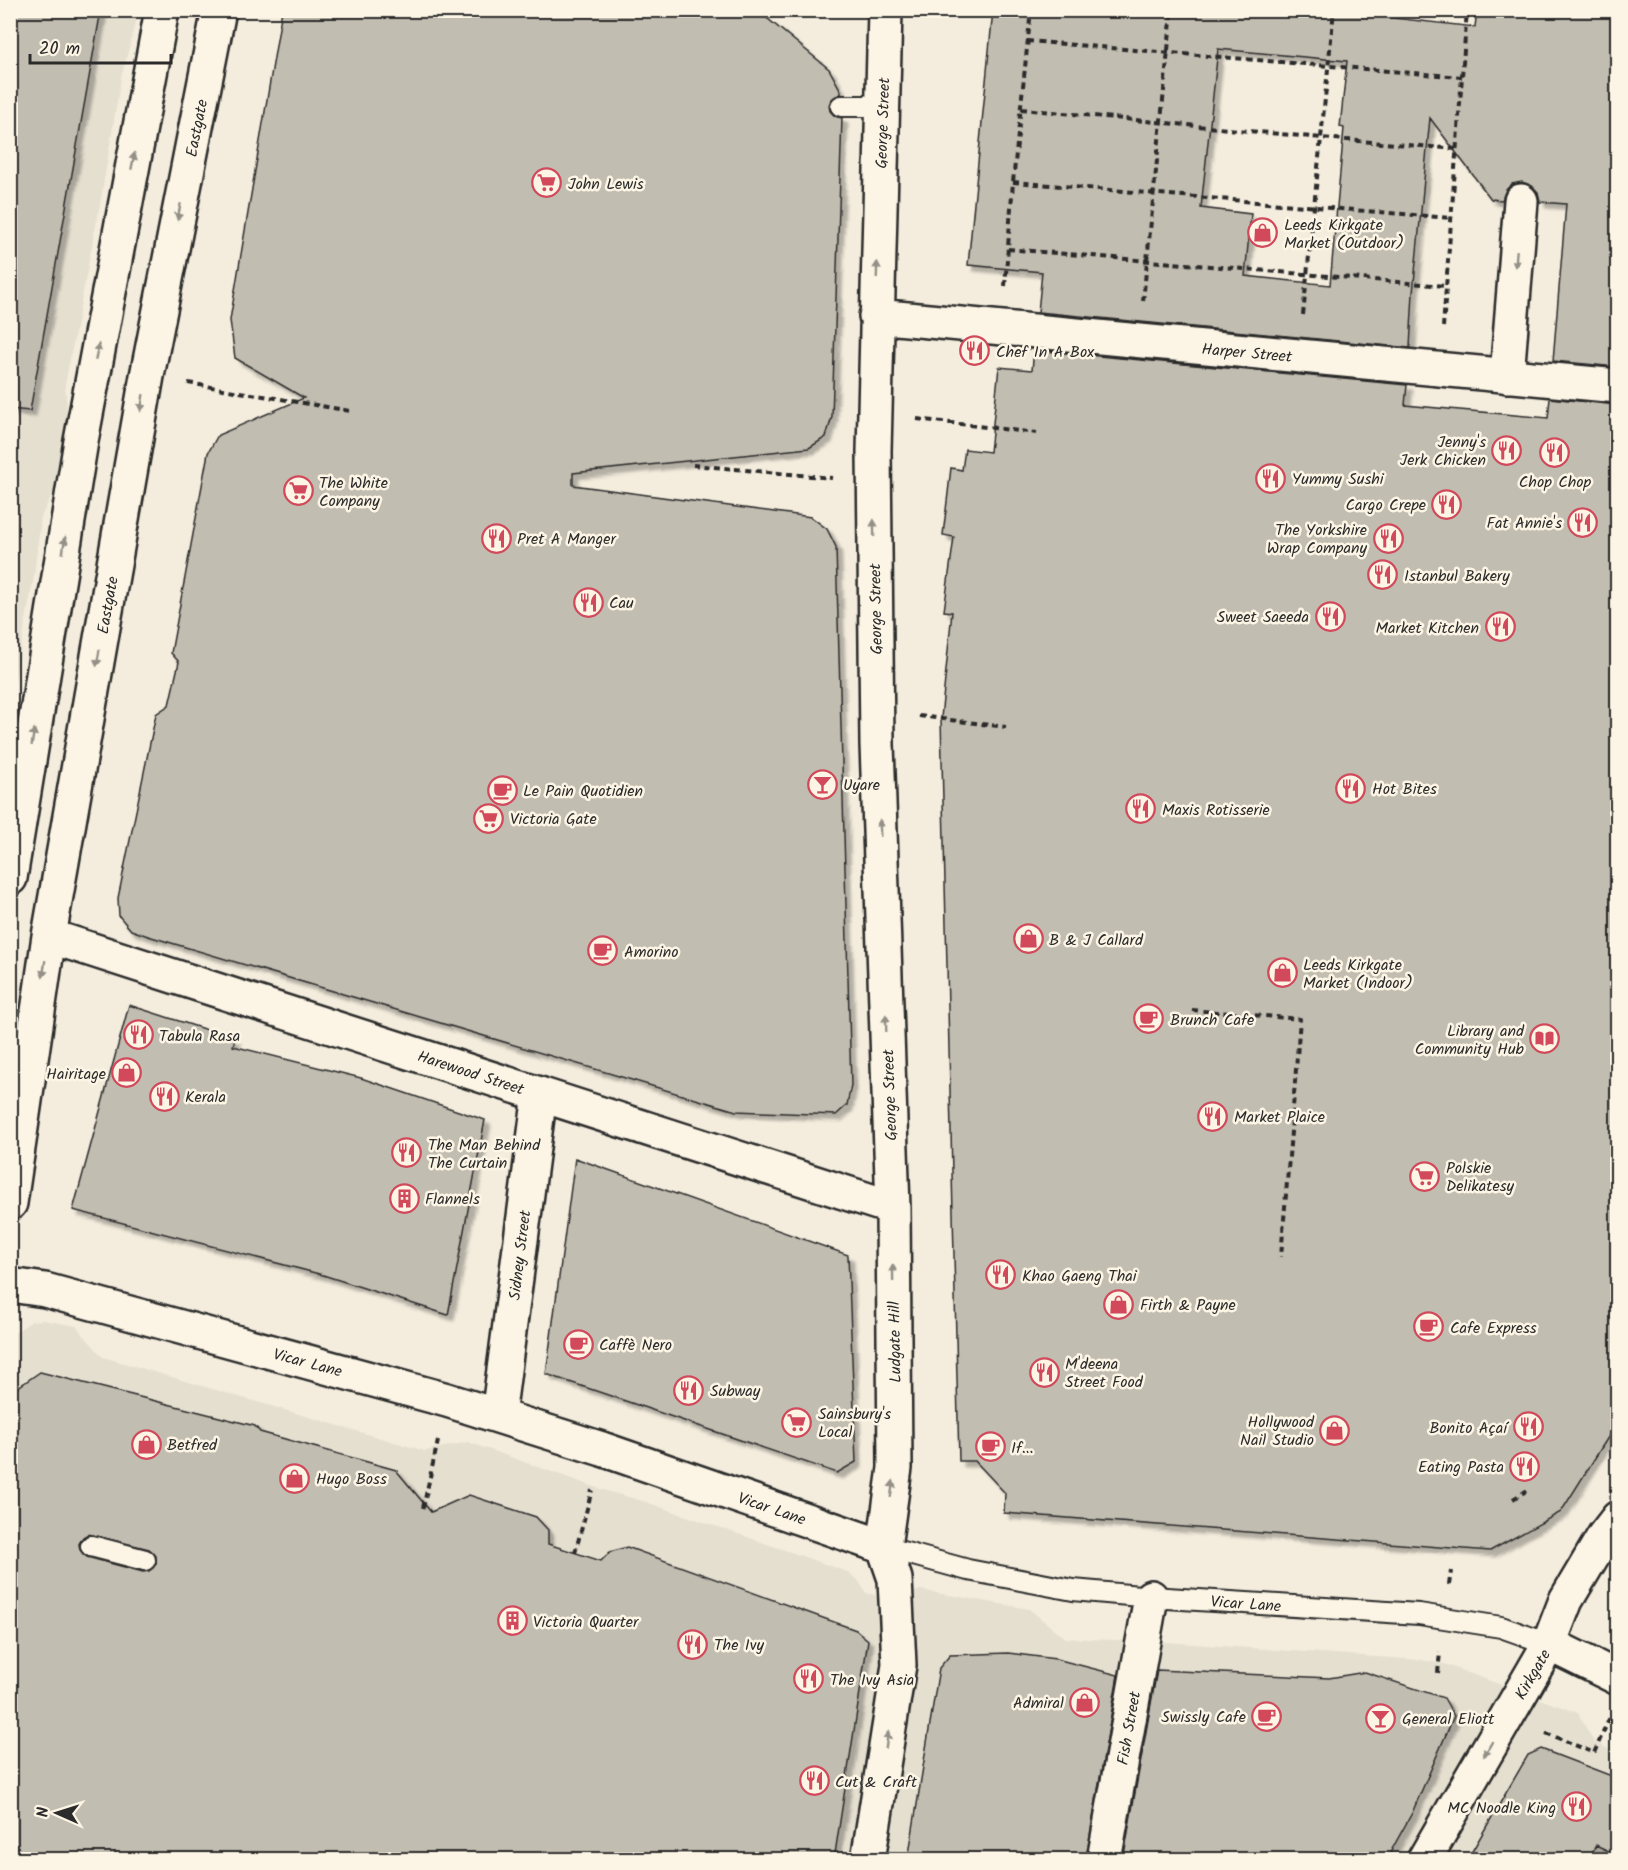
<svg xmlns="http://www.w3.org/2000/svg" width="1628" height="1870" viewBox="0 0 1628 1870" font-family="Kalam,sans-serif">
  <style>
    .built { fill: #e5dfd0 }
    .building { fill: #c2bdb1; stroke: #2b2b2b; stroke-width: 1.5; fill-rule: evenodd; filter: url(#shadow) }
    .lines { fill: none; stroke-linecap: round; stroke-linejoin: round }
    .lane-casing { stroke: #2b2b2b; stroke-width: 24 }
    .street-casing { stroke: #2b2b2b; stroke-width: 38 }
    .path { stroke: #2b2b2b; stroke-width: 4; stroke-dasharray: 6 4.5; stroke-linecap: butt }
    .lane { stroke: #fcf5e5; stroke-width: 20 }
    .street { stroke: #fcf5e5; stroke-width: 33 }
    .oneway { fill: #949088 }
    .labels { text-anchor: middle; stroke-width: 5; stroke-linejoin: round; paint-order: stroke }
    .street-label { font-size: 16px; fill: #2b2b2b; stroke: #fcf5e5 }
    .poi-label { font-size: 16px; fill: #2b2b2b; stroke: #fcf5e5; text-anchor: start }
  </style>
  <defs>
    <filter id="shadow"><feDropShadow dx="5.5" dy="5.5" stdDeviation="1.5" flood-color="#0004"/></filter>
  </defs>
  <rect width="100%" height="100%" fill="#f4edde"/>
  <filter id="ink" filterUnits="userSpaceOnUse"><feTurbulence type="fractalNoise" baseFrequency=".0167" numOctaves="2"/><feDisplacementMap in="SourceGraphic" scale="12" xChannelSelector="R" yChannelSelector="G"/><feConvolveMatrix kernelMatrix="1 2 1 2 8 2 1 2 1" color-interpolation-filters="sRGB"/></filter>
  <g filter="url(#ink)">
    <path class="built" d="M11,11H139L121,78L101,199L65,385L68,421L61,476L41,517L34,576L11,702Z
      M43,1320L76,1326L103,1357L425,1451L468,1442L603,1490L646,1502L845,1571L858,1580L866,1593L914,1604L915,1592L920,1590L1029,1609L1065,1638L1165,1642L1421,1660L1444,1664L1578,1713L1594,1742L1617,1753V1859L11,1860V1335L32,1321Z"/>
    <path class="building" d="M10,10H101L30,411L10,409Z
      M282,10H757L829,69L841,91V94L831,100L829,105L830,111L835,116L842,118L832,417L826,437L809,448L573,473V485L811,517L827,529L836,547L851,1085L847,1105L836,1115L736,1111L148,936L131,930L119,916L118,898L156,714L169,705L179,662L171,653L208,453L218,435L304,398L235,358L230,320Z
      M993,10H1320L1475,27L1477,10H1617V367L1553,361L1566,204L1540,202L1538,192L1532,186L1522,182L1512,184L1506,190L1502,200L1491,199L1430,118L1413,293L1410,348L1038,312L1042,272L968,265ZM1218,49L1347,61L1340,127L1344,128L1330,285L1245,276L1251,214L1201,208Z
      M1034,350L1407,385L1405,405L1548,418L1550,398L1617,405V1423L1561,1512L1490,1551L1004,1513L1005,1493L975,1461H959L941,718L952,612L944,611L954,537L943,535L951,468L962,470L965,449L990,452L999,367L1032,370Z
      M129,1005L235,1039L233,1046L361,1078L485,1120L448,1315L323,1275L73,1210Z
      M575,1158L848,1255L856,1462L837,1473L546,1374Z
      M40,1372L255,1426L260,1432L396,1470L431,1512L469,1495L536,1517L548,1530V1544L601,1561L610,1552L627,1547L856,1630L868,1640L834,1860H10V1407L14,1390ZM88,1534L149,1549L156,1556V1564L149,1571L143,1572L87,1557L80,1550L79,1544L83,1537Z
      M1008,1653L1056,1659L1118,1675L1086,1860H908L939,1668L950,1655Z
      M1157,1670L1329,1678L1365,1672L1444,1698L1454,1716L1412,1813L1386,1860H1123Z
      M1541,1749L1617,1778V1855L1596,1845L1589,1860H1467L1528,1755Z"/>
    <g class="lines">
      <defs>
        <path id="lane" d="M841,106H882
          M91,1546L145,1560
          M884,1547L968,1570L1073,1590L1151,1597L1419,1614L1501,1627L1549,1644"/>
        <path id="street" d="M876,316L1618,386
          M1507,376L1521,201
          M10,878L81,441L162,10
          M49,936L893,1208
          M10,1203L49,936L147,376L219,10
          M10,1285L45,1290L447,1400L602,1449L884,1547
          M498,1416L540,1094
          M1549,1644L1618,1678
          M868,1860L899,1665L895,1579L884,1547L895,1468L893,1208L877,744L874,451L885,10
          M1104,1860L1151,1597
          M1424,1860L1549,1644L1566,1600L1604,1536L1618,1518"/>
      </defs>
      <use href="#lane" class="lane-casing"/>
      <use href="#street" class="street-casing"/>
      <path class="path" d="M1420,10L1467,15
        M1027,41L1462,77
        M1021,109L1322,138L1457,149
        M1013,182L1451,218
        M1008,249L1445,286
        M1005,286L1013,182L1031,10
        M1143,301L1172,10
        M1303,315L1334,10
        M1443,327L1467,10
        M188,383L350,411
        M917,419L1037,433
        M693,465L832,478
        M919,716L1006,727
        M1192,1010L1300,1019L1281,1257
        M1513,1499L1526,1491
        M423,1508L438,1441
        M575,1553L592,1490
        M1449,1585L1451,1571
        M1438,1673L1440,1652
        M1546,1733L1594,1753L1610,1717"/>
      <use href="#lane" class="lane"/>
      <use href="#street" class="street"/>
    </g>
    <defs><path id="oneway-solid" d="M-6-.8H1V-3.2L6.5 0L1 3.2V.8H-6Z" transform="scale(1.5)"/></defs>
    <g class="oneway">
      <use href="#oneway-solid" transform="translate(133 161) rotate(-79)"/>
      <use href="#oneway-solid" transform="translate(179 212) rotate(101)"/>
      <use href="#oneway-solid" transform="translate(1516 259) rotate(95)"/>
      <use href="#oneway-solid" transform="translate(877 270) rotate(-88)"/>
      <use href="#oneway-solid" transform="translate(97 352) rotate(-79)"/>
      <use href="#oneway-solid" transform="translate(142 403) rotate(99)"/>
      <use href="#oneway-solid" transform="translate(874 528) rotate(-91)"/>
      <use href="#oneway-solid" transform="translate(64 545) rotate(-81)"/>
      <use href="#oneway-solid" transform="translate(98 658) rotate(100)"/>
      <use href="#oneway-solid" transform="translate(33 737) rotate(-81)"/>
      <use href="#oneway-solid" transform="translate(880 828) rotate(-92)"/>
      <use href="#oneway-solid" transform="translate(44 969) rotate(98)"/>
      <use href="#oneway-solid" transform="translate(886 1023) rotate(-92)"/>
      <use href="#oneway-solid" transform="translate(893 1273) rotate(-91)"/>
      <use href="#oneway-solid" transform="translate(892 1489) rotate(-81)"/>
      <use href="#oneway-solid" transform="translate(887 1740) rotate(-81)"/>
      <use href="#oneway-solid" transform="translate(1488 1749) rotate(120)"/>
    </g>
  </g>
  <defs>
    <symbol id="supermarket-ring" viewBox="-11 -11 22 22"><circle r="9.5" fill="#fcf5e5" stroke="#d1495b" stroke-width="1.5"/><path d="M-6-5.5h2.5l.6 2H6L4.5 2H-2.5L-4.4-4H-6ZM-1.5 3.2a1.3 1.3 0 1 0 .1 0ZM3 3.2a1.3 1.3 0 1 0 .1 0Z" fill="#d1495b"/></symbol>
    <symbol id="shop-ring" viewBox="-11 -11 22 22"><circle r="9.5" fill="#fcf5e5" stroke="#d1495b" stroke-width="1.5"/><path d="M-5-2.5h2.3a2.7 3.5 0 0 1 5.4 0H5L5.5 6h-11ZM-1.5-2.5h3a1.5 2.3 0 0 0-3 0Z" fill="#d1495b"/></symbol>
    <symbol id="restaurant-ring" viewBox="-11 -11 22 22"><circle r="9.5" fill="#fcf5e5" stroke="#d1495b" stroke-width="1.5"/><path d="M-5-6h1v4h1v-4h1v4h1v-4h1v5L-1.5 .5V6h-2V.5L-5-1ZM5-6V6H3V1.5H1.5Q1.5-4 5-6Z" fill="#d1495b"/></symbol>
    <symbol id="bar-ring" viewBox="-11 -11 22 22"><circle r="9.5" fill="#fcf5e5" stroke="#d1495b" stroke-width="1.5"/><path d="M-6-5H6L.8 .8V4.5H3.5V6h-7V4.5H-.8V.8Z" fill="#d1495b"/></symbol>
    <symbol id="cafe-ring" viewBox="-11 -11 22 22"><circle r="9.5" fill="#fcf5e5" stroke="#d1495b" stroke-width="1.5"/><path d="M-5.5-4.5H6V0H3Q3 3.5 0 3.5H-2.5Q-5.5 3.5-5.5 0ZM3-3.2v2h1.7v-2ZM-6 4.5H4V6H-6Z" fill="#d1495b"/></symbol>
    <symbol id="library-ring" viewBox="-11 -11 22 22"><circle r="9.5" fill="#fcf5e5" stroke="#d1495b" stroke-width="1.5"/><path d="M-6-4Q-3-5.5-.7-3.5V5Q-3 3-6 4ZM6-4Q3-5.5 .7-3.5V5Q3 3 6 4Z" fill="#d1495b"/></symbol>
    <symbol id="building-ring" viewBox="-11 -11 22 22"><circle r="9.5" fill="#fcf5e5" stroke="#d1495b" stroke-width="1.5"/><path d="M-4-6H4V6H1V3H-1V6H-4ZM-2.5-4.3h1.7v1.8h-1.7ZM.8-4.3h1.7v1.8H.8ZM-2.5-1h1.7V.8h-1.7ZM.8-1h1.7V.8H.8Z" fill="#d1495b"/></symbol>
  </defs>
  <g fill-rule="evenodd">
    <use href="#supermarket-ring" x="530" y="166" width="33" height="33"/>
    <use href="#shop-ring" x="1246" y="216" width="33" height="33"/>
    <use href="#restaurant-ring" x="958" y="334" width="33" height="33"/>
    <use href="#restaurant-ring" x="1490" y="434" width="33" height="33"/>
    <use href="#restaurant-ring" x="1538" y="436" width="33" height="33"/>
    <use href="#restaurant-ring" x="1254" y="462" width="33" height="33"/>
    <use href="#supermarket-ring" x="282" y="474" width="33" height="33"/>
    <use href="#restaurant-ring" x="1430" y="488" width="33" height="33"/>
    <use href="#restaurant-ring" x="1566" y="506" width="33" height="33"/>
    <use href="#restaurant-ring" x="480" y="522" width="33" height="33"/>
    <use href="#restaurant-ring" x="1372" y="522" width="33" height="33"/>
    <use href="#restaurant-ring" x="1366" y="558" width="33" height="33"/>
    <use href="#restaurant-ring" x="572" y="586" width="33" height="33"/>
    <use href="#restaurant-ring" x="1314" y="600" width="33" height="33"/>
    <use href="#restaurant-ring" x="1484" y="610" width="33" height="33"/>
    <use href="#bar-ring" x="806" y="768" width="33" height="33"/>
    <use href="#restaurant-ring" x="1334" y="772" width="33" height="33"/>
    <use href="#cafe-ring" x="486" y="774" width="33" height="33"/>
    <use href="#restaurant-ring" x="1124" y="792" width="33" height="33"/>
    <use href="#supermarket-ring" x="472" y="802" width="33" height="33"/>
    <use href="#shop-ring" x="1012" y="922" width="33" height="33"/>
    <use href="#cafe-ring" x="586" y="934" width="33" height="33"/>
    <use href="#shop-ring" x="1266" y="956" width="33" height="33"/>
    <use href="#cafe-ring" x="1132" y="1002" width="33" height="33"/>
    <use href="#restaurant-ring" x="122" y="1018" width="33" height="33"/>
    <use href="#library-ring" x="1528" y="1022" width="33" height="33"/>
    <use href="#shop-ring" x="110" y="1056" width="33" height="33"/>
    <use href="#restaurant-ring" x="148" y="1080" width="33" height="33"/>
    <use href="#restaurant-ring" x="1196" y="1100" width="33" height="33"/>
    <use href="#restaurant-ring" x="390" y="1136" width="33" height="33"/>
    <use href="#supermarket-ring" x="1408" y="1160" width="33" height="33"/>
    <use href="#building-ring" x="388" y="1182" width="33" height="33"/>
    <use href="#restaurant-ring" x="984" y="1258" width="33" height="33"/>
    <use href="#shop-ring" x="1102" y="1288" width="33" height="33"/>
    <use href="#cafe-ring" x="1412" y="1310" width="33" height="33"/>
    <use href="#cafe-ring" x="562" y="1328" width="33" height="33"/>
    <use href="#restaurant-ring" x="1028" y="1356" width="33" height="33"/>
    <use href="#restaurant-ring" x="672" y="1374" width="33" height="33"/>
    <use href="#supermarket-ring" x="780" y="1406" width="33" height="33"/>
    <use href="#restaurant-ring" x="1512" y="1410" width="33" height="33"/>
    <use href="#shop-ring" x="1318" y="1414" width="33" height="33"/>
    <use href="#shop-ring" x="130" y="1428" width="33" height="33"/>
    <use href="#cafe-ring" x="974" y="1430" width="33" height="33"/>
    <use href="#restaurant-ring" x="1508" y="1450" width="33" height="33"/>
    <use href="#shop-ring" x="278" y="1462" width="33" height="33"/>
    <use href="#building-ring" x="496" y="1604" width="33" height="33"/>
    <use href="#restaurant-ring" x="676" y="1628" width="33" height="33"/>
    <use href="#restaurant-ring" x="792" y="1662" width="33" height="33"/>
    <use href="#shop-ring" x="1068" y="1686" width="33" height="33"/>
    <use href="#cafe-ring" x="1250" y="1700" width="33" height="33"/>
    <use href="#bar-ring" x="1364" y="1702" width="33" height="33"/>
    <use href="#restaurant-ring" x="798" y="1764" width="33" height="33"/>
    <use href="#restaurant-ring" x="1560" y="1790" width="33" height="33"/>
  </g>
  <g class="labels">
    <g class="street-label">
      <text transform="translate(882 123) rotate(-88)" y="6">George Street</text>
      <text transform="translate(196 128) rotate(-79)" y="6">Eastgate</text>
      <text transform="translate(1247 352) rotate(5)" y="6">Harper Street</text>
      <text transform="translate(107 605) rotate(-80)" y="6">Eastgate</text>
      <text transform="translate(875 609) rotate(-91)" y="6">George Street</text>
      <text transform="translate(471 1072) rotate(18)" y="6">Harewood Street</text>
      <text transform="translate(889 1095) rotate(-92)" y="6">George Street</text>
      <text transform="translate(519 1255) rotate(-83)" y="6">Sidney Street</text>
      <text transform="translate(894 1342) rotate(-91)" y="6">Ludgate Hill</text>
      <text transform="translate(308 1362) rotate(15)" y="6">Vicar Lane</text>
      <text transform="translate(772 1508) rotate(19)" y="6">Vicar Lane</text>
      <text transform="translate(1246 1603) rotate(4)" y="6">Vicar Lane</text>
      <text transform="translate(1532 1674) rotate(-60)" y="6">Kirkgate</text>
      <text transform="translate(1128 1728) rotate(-80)" y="6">Fish Street</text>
    </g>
    <g class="poi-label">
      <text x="568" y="189">John Lewis</text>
      <text x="1284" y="230">Leeds Kirkgate<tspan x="1284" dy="18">Market (Outdoor)</tspan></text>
      <text x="996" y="357">Chef In A Box</text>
      <text x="1486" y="447" text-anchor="end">Jenny's<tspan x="1486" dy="18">Jerk Chicken</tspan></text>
      <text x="1292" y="484">Yummy Sushi</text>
      <text x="1555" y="487" text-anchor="middle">Chop Chop</text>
      <text x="319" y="488">The White<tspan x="319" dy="18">Company</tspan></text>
      <text x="1426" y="510" text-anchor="end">Cargo Crepe</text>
      <text x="1562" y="528" text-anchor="end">Fat Annie's</text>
      <text x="1367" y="535" text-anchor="end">The Yorkshire<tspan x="1367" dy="18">Wrap Company</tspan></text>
      <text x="517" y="544">Pret A Manger</text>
      <text x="1404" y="581">Istanbul Bakery</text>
      <text x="609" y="608">Cau</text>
      <text x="1309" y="622" text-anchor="end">Sweet Saeeda</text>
      <text x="1479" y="633" text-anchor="end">Market Kitchen</text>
      <text x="843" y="790">Uyare</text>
      <text x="1372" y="794">Hot Bites</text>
      <text x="523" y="796">Le Pain Quotidien</text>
      <text x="1162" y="815">Maxis Rotisserie</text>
      <text x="510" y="824">Victoria Gate</text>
      <text x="1049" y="945">B &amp; J Callard</text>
      <text x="624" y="957">Amorino</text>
      <text x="1303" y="970">Leeds Kirkgate<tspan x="1303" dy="18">Market (Indoor)</tspan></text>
      <text x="1170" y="1025">Brunch Cafe</text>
      <text x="1524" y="1036" text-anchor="end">Library and<tspan x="1524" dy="18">Community Hub</tspan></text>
      <text x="159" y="1041">Tabula Rasa</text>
      <text x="106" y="1079" text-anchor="end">Hairitage</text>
      <text x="185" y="1102">Kerala</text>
      <text x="1234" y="1122">Market Plaice</text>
      <text x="428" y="1150">The Man Behind<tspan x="428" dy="18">The Curtain</tspan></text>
      <text x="1446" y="1173">Polskie<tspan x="1446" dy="18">Delikatesy</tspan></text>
      <text x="425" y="1204">Flannels</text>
      <text x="1022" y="1281">Khao Gaeng Thai</text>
      <text x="1140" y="1310">Firth &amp; Payne</text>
      <text x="1450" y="1333">Cafe Express</text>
      <text x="599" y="1350">Caffè Nero</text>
      <text x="1065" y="1369">M'deena<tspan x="1065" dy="18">Street Food</tspan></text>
      <text x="710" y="1396">Subway</text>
      <text x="818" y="1419">Sainsbury's<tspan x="818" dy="18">Local</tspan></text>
      <text x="1314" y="1427" text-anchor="end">Hollywood<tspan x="1314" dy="18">Nail Studio</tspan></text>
      <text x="1507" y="1433" text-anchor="end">Bonito Açaí</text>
      <text x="167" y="1450">Betfred</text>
      <text x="1011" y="1453">If...</text>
      <text x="1504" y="1472" text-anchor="end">Eating Pasta</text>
      <text x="316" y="1484">Hugo Boss</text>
      <text x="533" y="1627">Victoria Quarter</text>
      <text x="714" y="1650">The Ivy</text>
      <text x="830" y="1685">The Ivy Asia</text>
      <text x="1064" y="1708" text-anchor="end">Admiral</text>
      <text x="1246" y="1722" text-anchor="end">Swissly Cafe</text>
      <text x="1402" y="1724">General Eliott</text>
      <text x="835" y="1787">Cut &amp; Craft</text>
      <text x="1556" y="1813" text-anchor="end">MC Noodle King</text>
    </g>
  </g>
  <rect width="1628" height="1870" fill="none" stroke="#fcf5e5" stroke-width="36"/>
  <rect x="18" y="18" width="1592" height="1834" fill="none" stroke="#2b2b2b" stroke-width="2" filter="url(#ink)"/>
  <g transform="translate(57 1813) rotate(273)" stroke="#fcf5e5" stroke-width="4.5" paint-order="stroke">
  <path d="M0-4.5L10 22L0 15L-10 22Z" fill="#2b2b2b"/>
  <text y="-9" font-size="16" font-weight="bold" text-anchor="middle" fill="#2b2b2b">N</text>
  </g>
  <path d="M30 54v9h141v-9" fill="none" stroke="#2b2b2b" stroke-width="3"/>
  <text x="39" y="54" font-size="18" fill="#2b2b2b" stroke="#fcf5e5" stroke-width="4.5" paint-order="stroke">20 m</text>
</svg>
